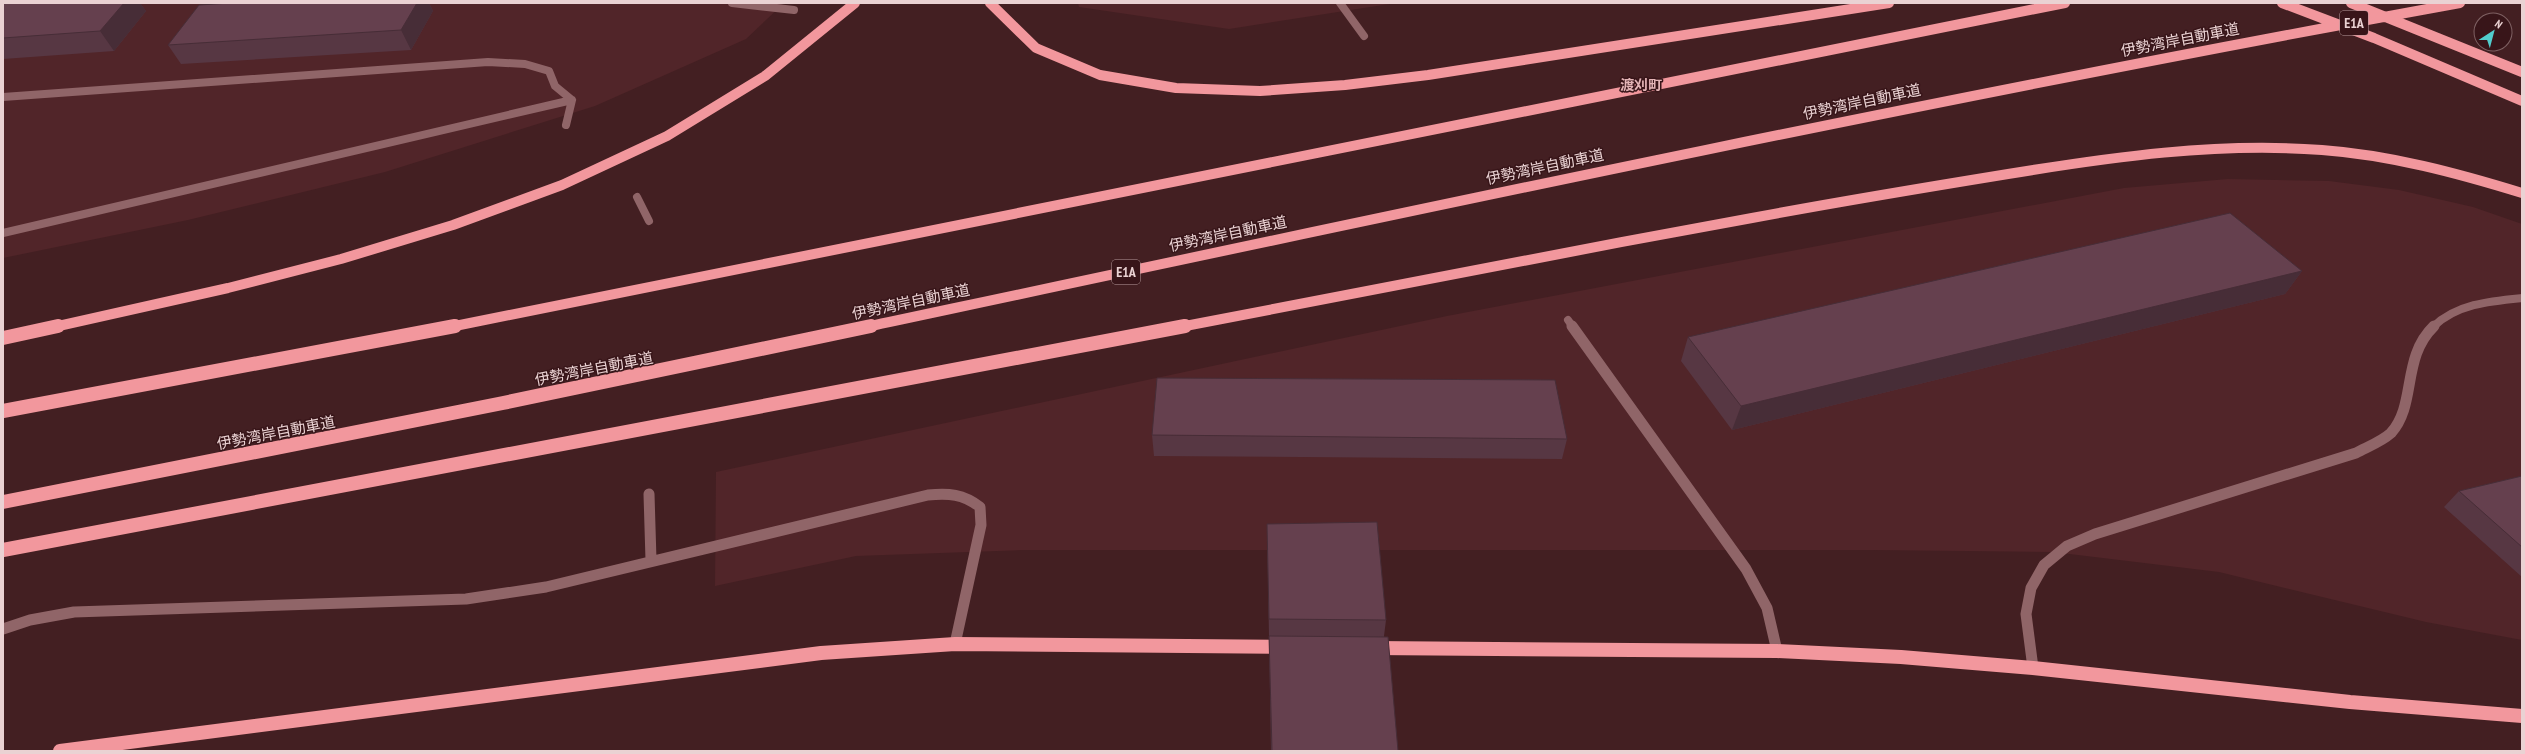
<svg xmlns="http://www.w3.org/2000/svg" width="2525" height="754" viewBox="0 0 2525 754" font-family="'PT Sans Narrow','Noto Sans JP',sans-serif">
  <style>
    .built { fill: #512529 }
    .lines { fill: none; stroke-linecap: round; stroke-linejoin: round }
    .lane-far1 { stroke: #906568; stroke-width: 8 }
    .lane { stroke: #906568; stroke-width: 11 }
    .highway-far1 { stroke: #f2979d; stroke-width: 10 }
    .highway { stroke: #f2979d; stroke-width: 14 }
    .wall { fill: #573743 }
    .shaded-wall { fill: #472d37 }
    .building { fill: #65404e; stroke: #472d37 }
    .labels { text-anchor: middle; stroke-width: 3; stroke-linejoin: round; paint-order: stroke }
    .shield { fill: #381519; stroke: #b5999b; stroke-width: 1 }
    .shield-label { font-size: 14px; font-weight: bold; fill: #ead2d3 }
    .far-quarter-label { font-size: 14px; font-weight: bold; fill: #e3b4b6; stroke: #381519 }
    .street-label { font-size: 15px; fill: #ead2d3; stroke: #381519 }
  </style>
  <rect width="100%" height="100%" fill="#431f22"/>
  <path class="built" d="M51,3H784L746,39L595,106L385,172L188,220L3,258V7Z
    M1078,3H1396L1229,29L1079,7Z
    M2228,179L2329,181L2399,190L2473,207L2522,224V640L2426,622L2219,572L2053,552L1873,550H1023L856,556L715,586L716,472L1447,316L2124,188Z"/>
  <g class="lines">
    <path class="lane-far1" d="M732,3L794,10
      M1340,3L1364,36
      M3,97L488,62L525,64L549,71L555,86L572,100
      M637,197L649,221
      M3,233L572,100L566,125
      M1568,320L1573,327
      M2433,327C2456,304 2491,301 2522,298"/>
    <path class="lane" d="M1572,326L1746,569L1767,608L1777,651
      M649,494L651,560
      M3,629L30,620L74,612L466,599L546,587L928,495C949,493 963,494 980,507L981,525L955,644
      M2033,668L2026,614L2031,588L2044,565L2067,546L2095,534L2356,453C2367,447 2381,442 2391,433C2417,404 2401,358 2434,326"/>
    <path class="highway-far1" d="M990,3L1036,48L1100,75L1176,88L1260,91L1345,85L1428,75L1889,3
      M2282,3L2374,38L2522,101
      M2351,3L2522,72
      M54,327L228,288L341,259L453,225L562,185L667,136L765,76L855,3
      M450,327L2065,3
      M866,327C1396,214 1926,100 2460,3
      M1180,327C1370,289 1561,253 1752,218C1837,202 1922,188 2008,174C2112,157 2216,142 2322,150C2390,155 2457,173 2522,193"/>
    <path class="highway" d="M3,338L58,326
      M3,411L455,326
      M3,502L503,403L871,326
      M3,550L1185,326
      M1372,648L1777,651L1901,657L2033,668L2350,702L2522,716
      M60,751L821,653L955,644L1286,647"/>
  </g>
  <path class="wall" d="M3,3H140L146,11L114,51L3,59Z
    M230,3H429L433,11L411,50L181,64L168,45Z
    M2302,271L2285,294L1732,430L1681,361L1688,337Z
    M1152,435L1567,439L1562,459L1154,456Z
    M2522,476V577L2444,507L2459,491Z
    M1267,524L1386,620L1384,636L1398,751H1271Z"/>
  <path class="shaded-wall" d="M124,3H140L146,11L114,51L100,31Z
    M417,3H429L433,11L411,50L401,30Z
    M2302,271L2285,294L1732,430L1741,406Z"/>
  <path class="building" d="M3,3H124L100,31L3,38Z
    M230,3H417L401,30L168,45L199,5Z
    M2230,213L2302,271L1741,406L1688,337Z
    M1157,378L1555,380L1567,439L1152,435Z
    M2522,476V547L2459,491Z
    M1377,522L1386,620L1269,619L1267,524Z
    M1269,636L1388,637L1398,751H1272Z"/>
  <g class="labels">
    <g class="shield">
      <rect x="2340" y="11" width="28" height="24" rx="3"/>
      <rect x="1112" y="260" width="28" height="24" rx="3"/>
    </g>
    <g class="shield-label">
      <text x="2354" y="28">E1A</text>
      <text x="1126" y="277">E1A</text>
    </g>
    <g class="far-quarter-label">
      <text x="1641" y="90">渡刈町</text>
    </g>
    <g class="street-label">
      <text transform="translate(2180 40) rotate(-11)" y="5">伊勢湾岸自動車道</text>
      <text transform="translate(1862 102) rotate(-12)" y="5">伊勢湾岸自動車道</text>
      <text transform="translate(1545 167) rotate(-12)" y="5">伊勢湾岸自動車道</text>
      <text transform="translate(1228 234) rotate(-12)" y="5">伊勢湾岸自動車道</text>
      <text transform="translate(911 302) rotate(-12)" y="5">伊勢湾岸自動車道</text>
      <text transform="translate(594 369) rotate(-11)" y="5">伊勢湾岸自動車道</text>
      <text transform="translate(276 433) rotate(-11)" y="5">伊勢湾岸自動車道</text>
    </g>
  </g>
  <rect width="2525" height="754" fill="none" stroke="#ead2d3" stroke-width="8"/>
  <g transform="translate(2493 32) rotate(36)"><circle r="19" fill="#381519" stroke="#7f6163"/>
  <path d="M0-3L7 15L0 10L-7 15Z" fill="#52cdcd"/>
  <text y="-6" font-size="11" font-weight="bold" text-anchor="middle" fill="#ead2d3">N</text>
  </g>
</svg>
